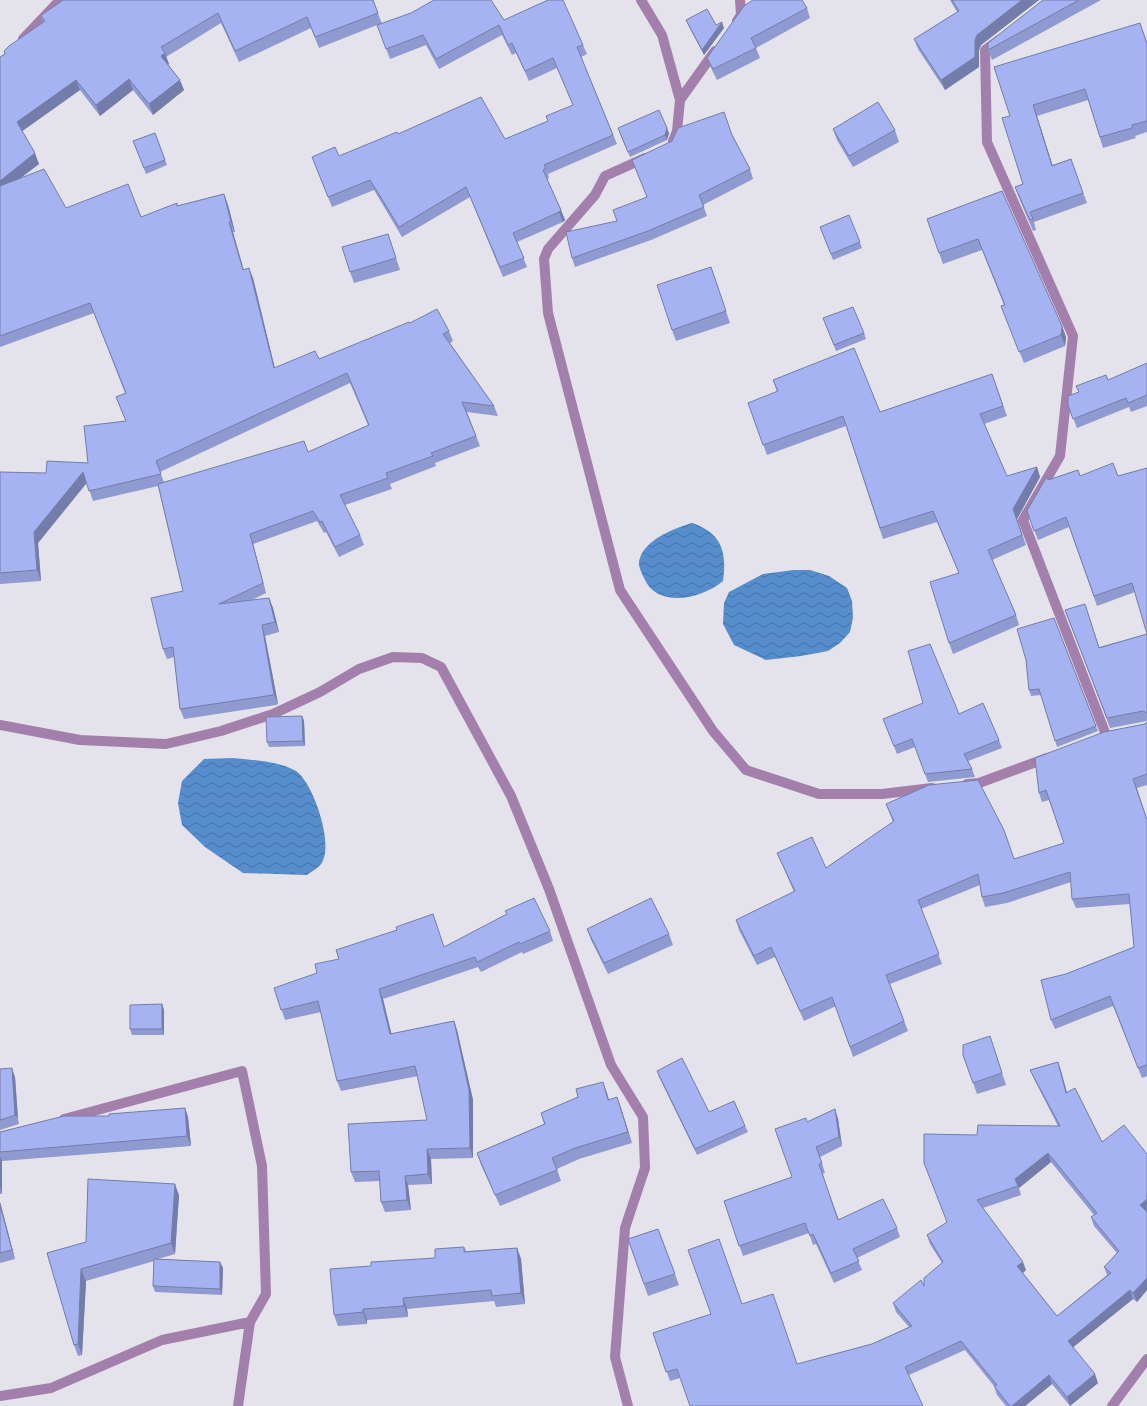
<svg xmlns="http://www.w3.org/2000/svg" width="1147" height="1406" viewBox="0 0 1147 1406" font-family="'Archivo Narrow',sans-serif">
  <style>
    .water { fill: url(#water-waves) }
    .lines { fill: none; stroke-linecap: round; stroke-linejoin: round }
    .street { stroke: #a37fac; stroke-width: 10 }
    .wall { fill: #8f9ad0; fill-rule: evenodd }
    .shaded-wall { fill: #747da9 }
    .building { fill: #a6b3f2; stroke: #747da9; fill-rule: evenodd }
  </style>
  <defs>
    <pattern id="water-waves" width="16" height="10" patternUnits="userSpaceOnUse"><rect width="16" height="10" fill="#558dcd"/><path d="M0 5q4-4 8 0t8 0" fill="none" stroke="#4572a5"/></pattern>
  </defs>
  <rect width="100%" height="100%" fill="#e4e2eb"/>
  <path class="water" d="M692,523C722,533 727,552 723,581C702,599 657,609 644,578C641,572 637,564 640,558C646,539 675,528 692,523Z
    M794,570H810L829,576L847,588L852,601L853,618L850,632L840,643L828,651L801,656L766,660L734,645L723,624L724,603L729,592L763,574Z
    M233,758C251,760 279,761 296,771C313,782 335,846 321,864C318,868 311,872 307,875L243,873L205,847L182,825L178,803L182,781L204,759Z"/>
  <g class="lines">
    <path class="street" d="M641,0L662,35L680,100L677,131L673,141
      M737,21L741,15L740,0
      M23,39L60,0
      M999,40L985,50L987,142L1073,336L1060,456L1023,520L1106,735
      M680,100L715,51
      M645,158L605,176L595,195L548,249L544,259L548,313L620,590L713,731L746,770L819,794H882L932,788
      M0,725L80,740L166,744L221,731L273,714L320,692L359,669L393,657L422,658L441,667L511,796L549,889L611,1065L643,1117L645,1168L625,1228L615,1357L628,1406
      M967,784L979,783L1047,758
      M0,1396L51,1388L162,1340L250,1322L266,1294L262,1166L242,1071L64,1119
      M238,1406L250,1322
      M1112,1406L1147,1359"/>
  </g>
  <path class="wall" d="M373,0L382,24L504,20L583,45L587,54L581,57L617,144L548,174L549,178L547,179L565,220L563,222L517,242L527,267L503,277L470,197L402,237L374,190L332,207L312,157L339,156L398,134L505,139L548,121L573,105L557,68L529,81L516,53L512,55L502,35L439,69L426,45L390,59L377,25L319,48L311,28L239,62L221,23L166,57L169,64H168L184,90L153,115L133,90L100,116L80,90L22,131L39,164L20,178L66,208L141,217L177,206L224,194L228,205L235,232H233L244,270L253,278L275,368L319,359L410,323L449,331L453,341L450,343L494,406L498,416L467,412L480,446L435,463L436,466L390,484L392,489L345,505L360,535L364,545L339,557L326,532L324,533L317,521L253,544L266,593L252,600L269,598L273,608L279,632L265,636L278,704L276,705L184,719L180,709L174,657L167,659L163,649L183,591L158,486L93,501L87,483L38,543L41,581L0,584V472L46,473L88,463L126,421L116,397L125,393L94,313L0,347V57L5,54L4,51L43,22L41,16ZM350,383L368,425L308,452L164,482L160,472Z
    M950,0H1039L981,45L979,50V67L945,90L918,49L914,39L957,12Z
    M1043,0H1101L992,60L988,50Z
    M807,8L810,18L756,48L760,58L717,80L711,68L707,58Z
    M686,20L716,25L724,28L704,55L688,25Z
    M1140,23L1147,42V132L1135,136L1136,138L1103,148L1088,100L1037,116L1052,165L1071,159L1087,203L1034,222L1036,230L1033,231L1019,198L1015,187L1023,184L1010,116Z
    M833,129L895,130L899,142L853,167L837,140Z
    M155,133L167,165L146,174L133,141Z
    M669,133L667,140L630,157L620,134Z
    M733,136L750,169L753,179L703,205L707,216L651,240L575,267L572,258L617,221L647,197L632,160Z
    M1002,191L1062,326L1066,337L1065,346L1024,363L1001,306L1004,305L982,250L943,264L927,219Z
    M849,215L862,248L833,260L820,227Z
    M388,234L400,270L354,283L350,272Z
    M711,267L730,323L676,341L672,330Z
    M823,318L864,333L866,339L836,351Z
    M1147,363V406L1131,412L1129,407L1077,428L1068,405L1108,380Z
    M992,374L1007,416L984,424L1007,476L1037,467L1040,477L1017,519L1026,545L992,560L1016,615L1019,625L953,654L949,643L959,573L937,522L883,539L846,426L767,455L748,403L777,392L773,380L880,412Z
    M1147,468V721L1110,728L1065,610L1088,613L1099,647L1147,634L1135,592L1097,606L1069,527L1038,540L1027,511L1048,480L1080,476H1118Z
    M1054,618L1098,731L1057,747L1041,695L1031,696L1029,690L1026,660Z
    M959,714L999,740L1002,748L968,761L972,769L975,777L928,782L915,747L897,754L886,727Z
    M302,716L304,721L305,746L269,747L267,742Z
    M1147,722V785L1137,788L1147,819V1076L1142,1078L1113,1006L1055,1029L1051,1020L1066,974L1134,947L1130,904L1076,908L1072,899L1071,882L1007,903L985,907L982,897L980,885L921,909L942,964L890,984L908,1031L853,1057L836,1006L804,1021L775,957L757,965L739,930L736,920L794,892L781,862L777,853L826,868L893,822L886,804L1015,859L1064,843L1049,800L1042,802L1039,793Z
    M587,929L669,934L673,945L608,974L591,940Z
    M550,931L553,941L523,954L522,952L481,972L478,967L383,999L391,1034L454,1021L457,1030L473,1100V1158L431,1159L432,1184L408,1185L411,1210L385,1212L381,1202L380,1181L355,1182L351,1172L427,1120L418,1076L341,1091L337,1081L321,1012L285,1020L274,988L444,947Z
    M162,1004L164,1010V1035H132L130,1029Z
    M990,1036L1006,1085L977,1094L963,1055Z
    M1058,1062L1061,1071L1067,1092L1102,1142L1147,1211H1146L1147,1212V1290L1137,1302L1133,1299L1073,1347L1098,1383L1070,1406L1052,1384L1025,1406H1006L997,1395L994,1386L965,1350L909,1375L680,1378L670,1381L653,1333L742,1304L798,1364L872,1344L909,1327L896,1312L893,1303L924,1286L942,1263L930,1244L927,1235L947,1222L977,1135L1058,1126L1034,1079L1030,1070ZM1051,1162L1094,1215L1091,1217L1094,1226L1117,1253L1104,1267L1107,1275L1057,1316L1023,1273L1026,1270L983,1208L1021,1195L1019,1188Z
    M0,1069L15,1077L18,1119L19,1124L0,1130Z
    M657,1071L709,1112L745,1126L748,1132L697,1155L659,1077Z
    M603,1082L609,1100L621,1108L632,1143L579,1159L557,1169L561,1181L500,1206L481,1165L477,1153L544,1124L541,1113L578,1097Z
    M185,1108L188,1117L191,1146L2,1161V1194H0V1132L109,1116Z
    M835,1109L838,1119L842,1146L820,1157L825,1173L822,1174L839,1220L897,1228L900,1237L857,1258L862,1270L834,1283L816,1244L813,1245L809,1233L743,1256L724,1201L792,1177L807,1122Z
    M179,1195L175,1254L158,1259L220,1262L223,1268L222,1295L155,1292L153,1286L154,1261L86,1281L82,1355L78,1356L74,1345L47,1253L86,1242Z
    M0,1202L15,1259L0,1263Z
    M658,1229L679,1285L648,1296L628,1239Z
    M464,1247L466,1251L517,1248L521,1259L525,1304L496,1307L494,1301L407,1309L408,1317L367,1320V1324L338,1326L334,1315L435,1258Z"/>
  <path class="shaded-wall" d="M1022,0H1039L981,45L979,50V67L945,90L941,80L975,40L977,35Z
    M722,22L724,28L704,55L702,50Z
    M165,53L169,64L165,66L161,56Z
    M129,79L133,90L100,116L96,105Z
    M76,80L80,90L21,132L17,122Z
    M180,80L184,90L153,115L149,104Z
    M1033,105L1037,116L1056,176L1052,166Z
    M667,128L669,133L667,140L665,135Z
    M35,153L39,164L0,194V181Z
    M224,194L228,205L235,232L231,222Z
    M561,210L565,220L563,222L559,212Z
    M229,222L233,232L246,280L243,270Z
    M249,268L253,278L277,378L274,368Z
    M1062,326L1066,337L1065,346L1061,335Z
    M1037,467L1040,477L1017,519L1026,545L1013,509Z
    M83,472L87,482L38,543L41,581L37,570L34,532Z
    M250,534L253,544L266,593L263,583Z
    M269,598L273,608L279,632L275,622Z
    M262,625L265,636L278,704L274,694Z
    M302,716L304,721L305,746L303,741Z
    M379,989L383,999L394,1044L390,1034Z
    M162,1004L164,1010V1035L162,1029Z
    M454,1021L457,1030L473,1100V1158L470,1148Z
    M1058,1062L1061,1071L1069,1102L1066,1093Z
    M12,1068L15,1077L18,1119L16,1115H15Z
    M603,1082L607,1093L612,1111L608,1100Z
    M617,1097L621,1108L632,1143L628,1132Z
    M185,1108L188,1117L191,1146L187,1136Z
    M835,1109L838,1119L842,1146L839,1137Z
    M427,1149L431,1159L432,1184L428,1174Z
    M1048,1153L1051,1162L1019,1188L1015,1179Z
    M0,1156L2,1161V1194L0,1187Z
    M405,1176L408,1185L411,1210L407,1200Z
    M175,1184L179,1195L175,1254L171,1243Z
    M1147,1199V1211L1143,1214L1140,1205Z
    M0,1202L15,1259L12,1250L0,1205Z
    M517,1248L521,1259L525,1304L521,1293Z
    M220,1262L223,1268L222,1295L220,1289Z
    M1023,1262L1026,1270L1020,1275L1017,1266Z
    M81,1269L86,1281L82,1355L78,1344Z
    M1147,1278V1290L1137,1302L1133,1293Z
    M1130,1290L1133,1299L1071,1349L1068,1341Z
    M403,1298L407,1309L408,1317L404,1306Z
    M363,1309L367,1320V1324L363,1312Z
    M1095,1374L1098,1383L1070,1406L1067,1397Z
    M1049,1375L1052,1384L1025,1406H1012Z"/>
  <path class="building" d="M63,0H373L378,13L315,37L307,17L235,51L218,13L161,47L165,53L161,56L180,80L149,104L129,79L96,105L76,80L17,122L35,153L0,181V57L5,54L4,51L9,46L45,21L41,16L43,14Z
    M434,0H491L504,20L548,0H563L583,45L577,47L613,135L544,165L546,168L543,170L561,210L559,212L513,233L524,258L500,267L466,187L399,227L370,180L328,197L312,157L335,147L339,156L397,132L398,134L481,97L505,139L548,121L546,116L573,105L553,58L525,71L512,43L508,45L499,25L436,59L423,35L386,49L377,25L411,13Z
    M753,0H802L807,8L751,38L756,48L713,69L707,58L744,6Z
    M952,0H1022L977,35L975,40V57L941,80L914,39L959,11Z
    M1043,0H1079L988,50V43Z
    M707,9L716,25L722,22L702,50L686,20Z
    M1140,23L1147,44V121L1132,125V128L1100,137L1085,89L1033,105L1052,166L1071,159L1083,193L1030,212L1033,219L1030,220L1015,187L1023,184L1002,118L1010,116L994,67Z
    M878,102L895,130L849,156L833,129Z
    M659,110L667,128L665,135L628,152L618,128Z
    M724,112L732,135L750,169L699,195L704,207L648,231L572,258L566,232L617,221L613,210L647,197L632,160L672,141L678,128Z
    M155,133L165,160L144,168L133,141Z
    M44,169L66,208L128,184L141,217L177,203V206L224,194L231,222H229L243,270L249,268L274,368L315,351L319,359L409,322L410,323L437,309L449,331L443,334L494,406L462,402L476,436L431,453L433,456L386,473L388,478L340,495L360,535L335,547L322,521L320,522L313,511L250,534L263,583L219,604L269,598L275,622L262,625L274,694L273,695L180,709L173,647L163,649L151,598L183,591L158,484L304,441L308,452L369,425L347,373L156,461L161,474L89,491L83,472L34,532L37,570L0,573V472L46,473L47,461L88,463L84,426L126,421L116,397L126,393L90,303L0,336V186Z
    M1002,191L1062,326L1061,335L1019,352L1001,306L1005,305L978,239L939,253L927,219Z
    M849,215L860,242L831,254L820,227Z
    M388,234L396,258L350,272L342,247Z
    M711,267L726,311L672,330L657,285Z
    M853,307L864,333L834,345L823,318Z
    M854,348L880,412L992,374L1003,406L980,414L1007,476L1037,467L1013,509L1022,535L988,550L1016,615L949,643L930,582L959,573L933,511L880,528L843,416L763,445L748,403L778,391L773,380Z
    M1147,363V395L1128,403L1126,398L1073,419L1068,405V396L1079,392L1076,386L1106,375L1108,380Z
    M1113,463L1118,476L1147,468V713L1143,711L1107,718L1065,610L1085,604L1099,648L1147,634L1132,583L1094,596L1066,517L1034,531L1027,511L1047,476L1048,480L1078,470L1080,476Z
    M1054,618L1096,726L1055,741L1039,689L1029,690L1026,660L1017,629Z
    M930,644L959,714L983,703L999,740L964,754L972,769L925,774L912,739L894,746L883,719L923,703L908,651Z
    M302,716L303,741L267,742L266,717Z
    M1147,722V774L1133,779L1147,820V1065L1138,1068L1110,996L1051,1020L1041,980L1066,974L1134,947L1129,894L1072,899L1070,872L1003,893L982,897L978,874L918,900L939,954L886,975L904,1021L850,1047L832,997L800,1011L771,947L754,956L736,920L795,891L777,853L812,837L826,868L894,821L886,804L929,785L978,780L1004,830L1014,859L1064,843L1046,790L1039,793L1035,758L1104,732L1145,724Z
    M534,898L550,931L520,944L519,942L477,962L475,957L379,989L390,1034L454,1021L469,1090L470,1148L427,1149L428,1174L405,1176L407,1200L381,1202L379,1171L351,1172L348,1124L427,1120L415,1066L337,1081L318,1001L281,1010L274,988L317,973L315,964L339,959L336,950L397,930L396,927L433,914L444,947L507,914L505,911Z
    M651,898L669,934L604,963L587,929Z
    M162,1004V1029H130V1005Z
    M990,1036L1002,1073L973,1083L963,1055V1045Z
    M682,1058L709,1112L734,1101L745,1126L695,1149L657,1071Z
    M1058,1062L1066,1093L1075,1088L1102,1142L1124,1125L1147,1154V1199L1140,1205L1147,1212V1278L1133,1293L1130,1290L1068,1341L1095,1374L1067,1397L1049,1375L1012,1406H1010L994,1386L997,1385L961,1341L905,1367L923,1406H690L677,1369L666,1372L653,1333L711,1314L688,1250L719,1239L742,1304L773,1294L797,1364L872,1344L912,1326L893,1303L921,1280L924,1286V1278L943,1262L927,1235L947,1222L924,1163V1134L977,1135L978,1125L1060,1126L1030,1070ZM1048,1153L1097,1213L1091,1217L1119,1251L1104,1267L1111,1273L1057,1316L1017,1266L1023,1262L977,1200L1018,1186L1015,1179Z
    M12,1068L15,1115H16L0,1120V1069Z
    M603,1082L608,1100L617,1097L628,1132L575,1148L552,1158L557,1170L495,1195L477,1153L545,1124L541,1113L578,1097L576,1089Z
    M185,1108L187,1136L0,1152V1132L64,1116H109V1114Z
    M835,1109L839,1137L816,1147L822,1163L819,1164L838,1220L883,1199L897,1228L853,1249L859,1261L831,1273L813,1234L810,1236L805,1223L739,1246L724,1201L792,1177L775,1129L806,1118L807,1122Z
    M88,1179L175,1184L171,1243L81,1269L78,1344L74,1345L47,1253L86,1242Z
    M0,1205L12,1250L0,1253Z
    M658,1229L675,1274L644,1284L628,1239Z
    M464,1247V1252L517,1248L521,1293L492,1296L491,1290L403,1298L404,1306L363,1309V1312L334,1315L330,1269L371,1266V1262L435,1258V1249Z
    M154,1259L220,1262V1289L153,1286Z"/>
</svg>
